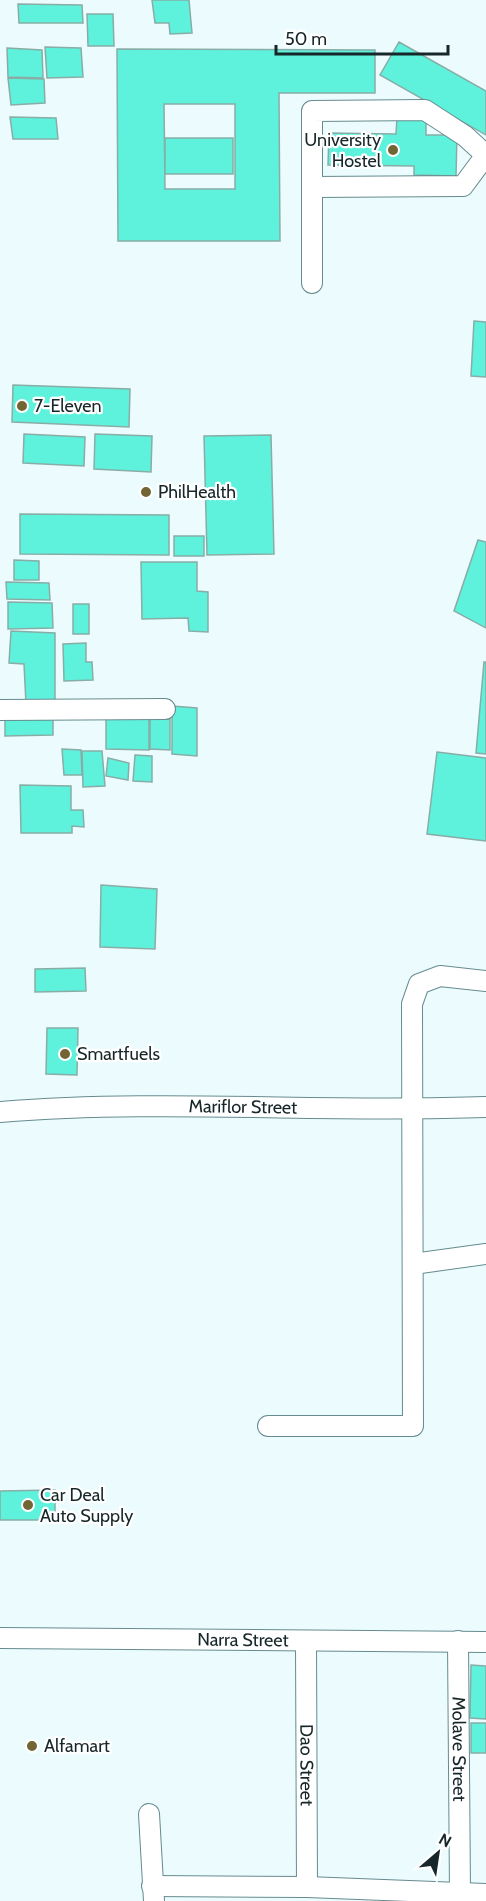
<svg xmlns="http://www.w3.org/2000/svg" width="486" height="1901" viewBox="0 0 486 1901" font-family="Cabin,sans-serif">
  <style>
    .building { fill: #5ef2dd; stroke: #88ada6; stroke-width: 1.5; fill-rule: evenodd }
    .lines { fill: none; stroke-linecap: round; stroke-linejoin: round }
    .street-casing { stroke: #658b8f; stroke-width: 22 }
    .street { stroke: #fff; stroke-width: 20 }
    .poi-dot { fill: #726533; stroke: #fff; stroke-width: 2 }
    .labels { text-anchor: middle; stroke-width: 4.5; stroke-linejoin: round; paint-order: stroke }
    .poi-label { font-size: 18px; fill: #172628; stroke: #fff; text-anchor: start }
    .street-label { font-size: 18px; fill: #172628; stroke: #fff }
  </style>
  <rect width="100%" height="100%" fill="#ecfcfe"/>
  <path class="building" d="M152,0H189L192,33L170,34L169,23H155Z
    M18,4L82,5L83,23H19Z
    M87,14H113L114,46H88Z
    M399,42L486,91V135L380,75Z
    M45,47L81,48L83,77L47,78Z
    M7,48L42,50L43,78L8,77Z
    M117,49L375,50V93H279L280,241H118ZM164,104H235V189H165Z
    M8,78L44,79L45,103L11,105Z
    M10,117L56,118L58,139H13Z
    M397,117L426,118V135H457L456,176L414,175V166L328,165L329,133L396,134Z
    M165,138H233V174H165Z
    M474,321L486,322V377L471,376Z
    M13,385L130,389L129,427L12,422Z
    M24,434L85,437L84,466L23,463Z
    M95,434L152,436L151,472L94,469Z
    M271,435L274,554L207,555L204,436Z
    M20,514L169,515V555L20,554Z
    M174,536H204V556H174Z
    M478,540L486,542V628L454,611Z
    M14,560L39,561V580H14Z
    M141,562H197V591L208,592V632L189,631L188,618L142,619Z
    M6,582L49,583L50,600L7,599Z
    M8,602L52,603L53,628L8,629Z
    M73,604H89V634H73Z
    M11,631L55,633V706L26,704L24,664L9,663Z
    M86,643V662H92L93,680L64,681L63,644Z
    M484,662H486V754L476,753Z
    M172,706L197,708V756L172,754Z
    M5,712H53V735L5,736Z
    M106,717L149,718V750L106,749Z
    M150,718L170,719V750L150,749Z
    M62,749L81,750L82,775H64Z
    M82,751H102L105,786L83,787Z
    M437,752L486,758V841L427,834Z
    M135,755L152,756V782L133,781Z
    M108,758L129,763L128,780L106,776Z
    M20,785L71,786V810H83L84,827L72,826V833H21Z
    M101,885L157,889L155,949L100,947Z
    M85,968L86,991L35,992V969Z
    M47,1028H78L77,1075L46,1074Z
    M55,1490V1520H0V1491Z
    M471,1665L486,1666V1719L470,1718Z
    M471,1723H486V1753H471Z"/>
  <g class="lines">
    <defs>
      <g id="street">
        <path d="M312,187L463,186L486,155"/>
        <path d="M312,283V111L425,110L465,136L486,155"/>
        <path d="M0,710L165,709"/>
        <path id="s1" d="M0,1112C162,1099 324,1113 486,1107"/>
        <path d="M413,1264L486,1254"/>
        <path d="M268,1426H413L412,1004L419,984L440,976L486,981"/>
        <path id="s2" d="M0,1638L486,1642"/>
        <path id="s3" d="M458,1641L460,1893"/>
        <path id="s4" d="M306,1642L307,1887"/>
        <path d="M149,1814L154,1901"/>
        <path d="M152,1886L307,1887L486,1894"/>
      </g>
    </defs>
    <use href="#street" class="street-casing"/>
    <use href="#street" class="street"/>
  </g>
  <g class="poi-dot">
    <circle cx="393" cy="150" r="6"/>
    <circle cx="22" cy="406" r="6"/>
    <circle cx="146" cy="492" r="6"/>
    <circle cx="65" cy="1054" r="6"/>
    <circle cx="28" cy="1505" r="6"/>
    <circle cx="32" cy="1746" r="6"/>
  </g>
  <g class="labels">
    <g class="poi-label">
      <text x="381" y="146" text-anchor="end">University<tspan x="381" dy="21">Hostel</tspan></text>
      <text x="34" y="412">7-Eleven</text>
      <text x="158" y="498">PhilHealth</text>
      <text x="77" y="1060">Smartfuels</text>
      <text x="40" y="1501">Car Deal<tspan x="40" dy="21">Auto Supply</tspan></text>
      <text x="44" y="1752">Alfamart</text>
    </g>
    <g class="street-label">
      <text dy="6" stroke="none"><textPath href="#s1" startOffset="243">Mariflor Street</textPath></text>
      <text dy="6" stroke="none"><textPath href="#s2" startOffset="243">Narra Street</textPath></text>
      <text dy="6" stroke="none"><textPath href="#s3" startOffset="108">Molave Street</textPath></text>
      <text dy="6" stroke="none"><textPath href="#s4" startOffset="123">Dao Street</textPath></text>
    </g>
  </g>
  <g transform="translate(438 1853) rotate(29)" stroke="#ffffff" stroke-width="4.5" paint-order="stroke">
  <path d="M0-4.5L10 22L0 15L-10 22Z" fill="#172628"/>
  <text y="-9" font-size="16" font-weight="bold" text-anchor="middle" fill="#172628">N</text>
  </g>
  <path d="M276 45v9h172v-9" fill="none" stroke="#172628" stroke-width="3"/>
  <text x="285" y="45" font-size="18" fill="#172628" stroke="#ffffff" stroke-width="4.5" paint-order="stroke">50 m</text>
</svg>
